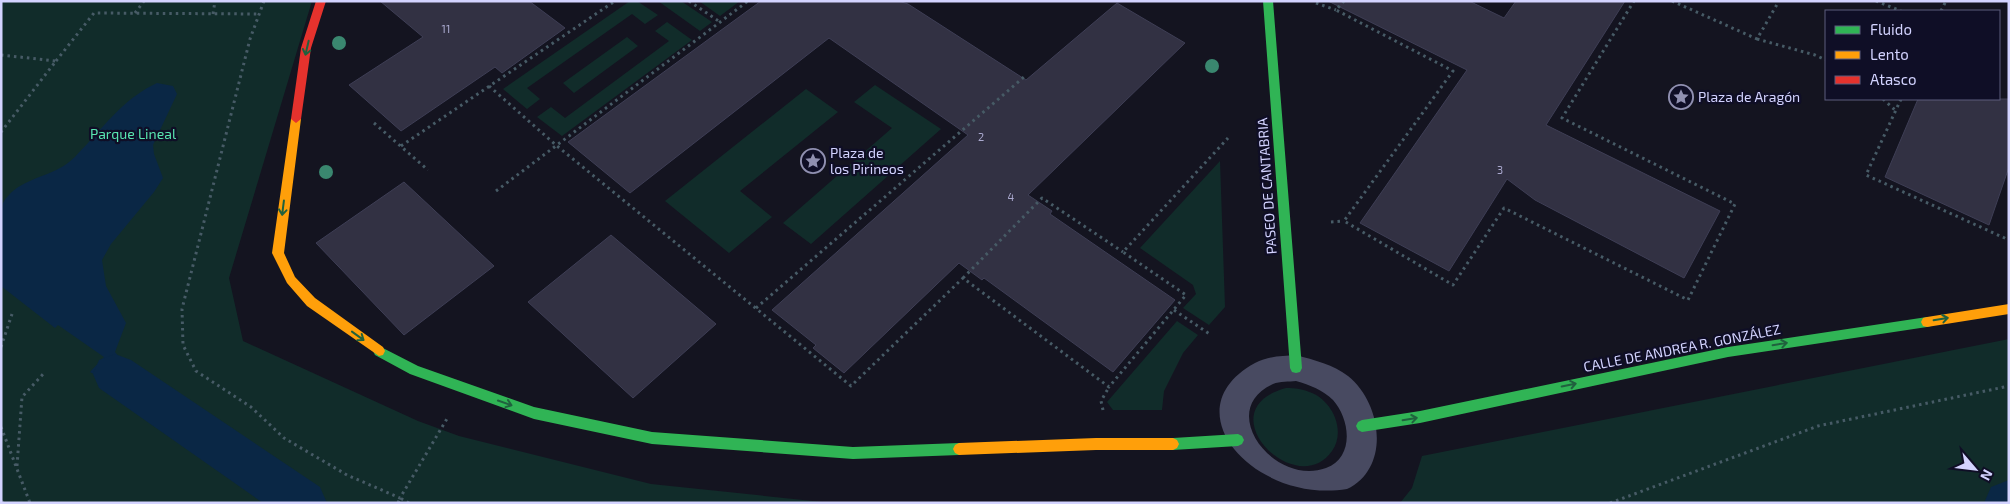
<svg xmlns="http://www.w3.org/2000/svg" width="2010" height="504" viewBox="0 0 2010 504" font-family="'Exo 2',sans-serif">
  <style>
    .green { fill: #112c2a }
    .water { fill: #0a2745 }
    .lines { fill: none; stroke-linecap: round; stroke-linejoin: round }
    .canal { fill: #0a2745; fill-rule: evenodd }
    .building { fill: #323143; stroke: #3e3e55 }
    .path { stroke: #475b66; stroke-width: 3; stroke-dasharray: 2.5 4; stroke-linecap: butt }
    .street { fill: #484a61; fill-rule: evenodd }
    .fast { fill: #30b455; fill-rule: evenodd }
    .slow { fill: #ff9f0a; fill-rule: evenodd }
    .jam { fill: #e5322d; fill-rule: evenodd }
    .tree { fill: #3a876f }
    .oneway { stroke: #20613e }
    .labels { text-anchor: middle; stroke-width: 4.5; stroke-linejoin: round; paint-order: stroke }
    .number-label { font-size: 11px; fill: #abaad0 }
    .poi-label { font-size: 14px; fill: #d3d3ff; stroke: #0f0e26; text-anchor: start }
    .park-label { font-size: 14px; fill: #59e5b0; stroke: #0f0e26 }
    .street-label { font-size: 14px; fill: #d3d3ff; stroke: #0f0e26 }
  </style>
  <rect width="100%" height="100%" fill="#141420"/>
  <path class="green" d="M1,1H312L229,278L243,341L418,421L459,436L651,484L832,503H1Z
    M630,1H637L658,15L645,24L632,14L527,88L540,99L527,109L503,89Z
    M658,1H681L712,22L700,31Z
    M699,1H740L720,16Z
    M667,22L692,40L562,136L537,117L551,107L565,118L669,41L655,31Z
    M627,37L638,46L574,93L563,83Z
    M875,85L941,129L811,244L783,223L892,128L854,102Z
    M806,89L838,112L740,191L772,217L729,253L665,201Z
    M1220,161L1225,307L1209,325L1183,308L1196,294L1193,285L1140,248Z
    M1177,321L1198,335L1183,353L1164,391L1162,410H1113L1107,402Z
    M2009,339V503H1400L1412,488L1422,456Z
    M1286,388C1295,388 1303,389 1312,393C1333,402 1346,431 1332,451C1296,502 1205,410 1286,388Z"/>
  <path class="water" d="M157,83L173,86L177,94L153,145L154,154L163,178L154,192L111,244L102,260L106,286L126,323L115,352L125,364L108,382L90,372L104,357L58,325L55,328L1,286C1,272 0,211 3,203C16,181 40,179 60,168C71,163 80,151 88,143C110,119 127,97 157,83Z"/>
  <g class="lines">
    <path class="canal" d="M115,354L131,360L320,487L327,503H263L99,388L93,374L99,360Z
      M2009,480V503H1984L1991,487Z"/>
  </g>
  <path class="building" d="M380,1H529L565,28L502,73L495,67L401,131L349,85L423,37Z
    M761,1H898L908,4L1026,80L1117,3L1185,43L1028,195L1052,211L1050,214L1175,300L1113,372L984,278L982,280L959,263L844,373L813,348L816,345L772,310L968,135L829,38L630,193L568,142Z
    M1328,1H1469L1504,18L1516,1H1625L1546,125L1720,211L1684,278L1535,200L1507,179L1449,271L1360,223L1467,70Z
    M1918,99H2009V167L1989,225L1885,177Z
    M404,182L494,266L404,335L316,243Z
    M611,235L716,324L633,398L528,302Z"/>
  <g class="lines">
    <path class="path" d="M264,1L250,39L182,309L183,345L196,371L251,407L284,438L347,475L400,498L448,417
      M689,1L720,22
      M1344,1L1336,10L1453,71L1344,221L1453,285L1504,208L1688,300L1735,204L1562,118L1634,1
      M1672,1L1757,39L1779,1
      M1876,1L1901,11
      M1316,3L1336,10
      M1941,11L1946,1
      M135,13L144,1
      M213,14L215,1
      M1757,39L1815,55L1826,60
      M1,55L56,61L1,132
      M56,61L94,13L259,14
      M489,86L557,146L851,386L963,278L1109,387L1186,295L1123,252L1228,138
      M1883,99L1895,110
      M1901,99L1866,175L2009,240
      M374,123L428,170
      M401,146L615,1
      M496,191L748,1
      M1331,222L1344,221
      M963,278L1042,198L1123,252
      M756,308L1024,77
      M1174,310L1211,335
      M1,347L12,314
      M1103,410L1101,401L1109,387
      M1,427L30,503
      M17,466L22,397L45,372
      M1,501L4,503
      M398,503L400,498L409,503
      M1610,503L1818,426L2009,386"/>
    <path class="street" d="M1296,355C1314,360 1334,365 1348,376C1382,403 1391,468 1347,489C1255,504 1169,410 1255,363C1268,356 1282,356 1296,355ZM1296,381C1310,385 1323,390 1333,400C1350,419 1355,457 1326,468C1274,487 1215,410 1273,384C1280,381 1289,382 1296,381Z"/>
    <path class="fast" d="M1263,1H1273L1302,368L1300,372L1296,373L1292,372L1290,368Z
      M1927,317L1931,318L1933,322L1931,326L1927,327L1728,357L1420,423L1362,432L1358,430L1356,426L1358,422L1362,420L1420,411L1728,347Z
      M379,346L418,366L534,407L652,432L853,447L959,443L963,445L965,449L963,453L959,455L853,459L652,444L534,419L410,374L375,355L373,351L375,347Z
      M1238,434L1242,436L1244,440L1242,444L1238,446L1173,450L1169,448L1167,444L1169,440L1173,438Z"/>
    <path class="slow" d="M296,115L301,119L284,253L295,277L315,298L383,347L385,351L383,355L379,356L307,306L287,283L272,253L291,119Z
      M2009,304V314L1927,327L1923,326L1921,322L1923,318L1927,317Z
      M1096,438H1173L1177,440L1179,444L1177,448L1173,450H1096L959,455L955,453L953,449L955,445L959,443Z"/>
    <path class="jam" d="M316,1H326L311,48L301,119L296,123L291,119L301,48Z"/>
  </g>
  <g class="tree">
    <circle cx="339" cy="43" r="7"/>
    <circle cx="1212" cy="66" r="7"/>
    <circle cx="326" cy="172" r="7"/>
  </g>
  <defs><path id="oneway-shaft" d="M-6 0H5M1.5-3L5.5 0L1.5 3" fill="none" stroke-width="1.6" stroke-linecap="round" stroke-linejoin="round" transform="scale(1.25)"/></defs>
  <g class="oneway">
    <use href="#oneway-shaft" transform="translate(307 48) rotate(103)"/>
    <use href="#oneway-shaft" transform="translate(283 208) rotate(97)"/>
    <use href="#oneway-shaft" transform="translate(1941 319) rotate(-9)"/>
    <use href="#oneway-shaft" transform="translate(358 336) rotate(36)"/>
    <use href="#oneway-shaft" transform="translate(1780 344) rotate(-9)"/>
    <use href="#oneway-shaft" transform="translate(1569 385) rotate(-12)"/>
    <use href="#oneway-shaft" transform="translate(505 403) rotate(19)"/>
    <use href="#oneway-shaft" transform="translate(1410 419) rotate(-9)"/>
  </g>
  <defs>
    <symbol id="sight-ring" viewBox="-11 -11 22 22"><circle r="9.5" fill="#0f0e26" stroke="#9090b1" stroke-width="1.5"/><path d="M0-6L1.8-2.2L6-1.7L2.9 1.2L3.7 5.4L0 3.3L-3.7 5.4L-2.9 1.2L-6-1.7L-1.8-2.2Z" fill="#9090b1"/></symbol>
  </defs>
  <g fill-rule="evenodd">
    <use href="#sight-ring" x="1667" y="83" width="28" height="28"/>
    <use href="#sight-ring" x="799" y="147" width="28" height="28"/>
  </g>
  <g class="labels">
    <g class="number-label">
      <text x="446" y="33">11</text>
      <text x="981" y="141">2</text>
      <text x="1500" y="174">3</text>
      <text x="1011" y="201">4</text>
    </g>
    <g class="poi-label">
      <text x="1698" y="102">Plaza de Aragón</text>
      <text x="830" y="158">Plaza de<tspan x="830" dy="16">los Pirineos</tspan></text>
    </g>
    <g class="park-label">
      <text x="133" y="139">Parque Lineal</text>
    </g>
    <g class="street-label">
      <text transform="translate(1267 186) rotate(-94)" y="5">PASEO DE CANTABRIA</text>
      <text transform="translate(1682 348) rotate(-11)" y="5">CALLE DE ANDREA R. GONZÁLEZ</text>
    </g>
  </g>
  <rect width="2010" height="504" fill="none" stroke="#d3d3ff" stroke-width="5"/>
  <rect x="1825" y="10" width="175" height="90" fill="#0f0e26" stroke="#5d5d7d"/>
  <rect x="1835" y="26" width="25" height="8" fill="#30b455" stroke="#5d5d7d"/>
  <text x="1870" y="35" font-size="15" fill="#d3d3ff">Fluido</text>
  <rect x="1835" y="51" width="25" height="8" fill="#ff9f0a" stroke="#5d5d7d"/>
  <text x="1870" y="60" font-size="15" fill="#d3d3ff">Lento</text>
  <rect x="1835" y="76" width="25" height="8" fill="#e5322d" stroke="#5d5d7d"/>
  <text x="1870" y="85" font-size="15" fill="#d3d3ff">Atasco</text>
  <g transform="translate(1975 469) rotate(118)" stroke="#0f0e26" stroke-width="4" paint-order="stroke">
  <path d="M0-4L9 19L0 12L-9 19Z" fill="#d3d3ff"/>
  <text y="-8" font-size="14" font-weight="bold" text-anchor="middle" fill="#d3d3ff">N</text>
  </g>
</svg>
